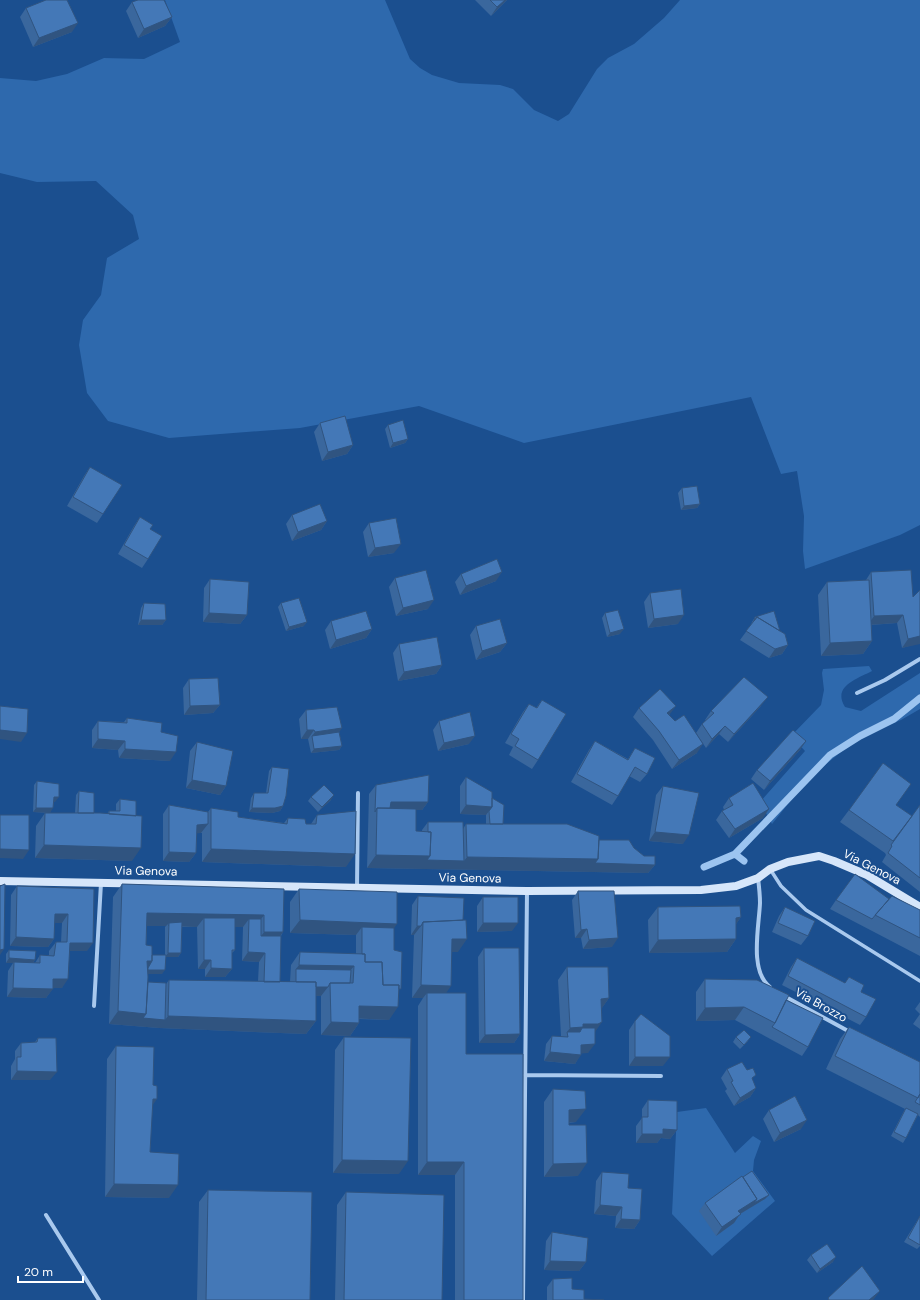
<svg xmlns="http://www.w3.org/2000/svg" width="920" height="1300" viewBox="0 0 920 1300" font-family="'DM Sans',sans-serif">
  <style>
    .green { fill: #2e69ad }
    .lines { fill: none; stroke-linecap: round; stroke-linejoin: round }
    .stream { stroke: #9cc4f0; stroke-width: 7 }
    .pedestrian { stroke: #a9c9ee; stroke-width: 3.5 }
    .minor { stroke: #a9c9ee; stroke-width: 4 }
    .secondary { stroke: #d6e6fa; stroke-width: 8 }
    .wall { fill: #3a679d; fill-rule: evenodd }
    .shaded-wall { fill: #305480 }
    .building { fill: #4478b7; stroke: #305480 }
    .labels { text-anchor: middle; stroke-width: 4; stroke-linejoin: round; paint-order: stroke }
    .street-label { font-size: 12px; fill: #fff; stroke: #1b4f8f }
  </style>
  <rect width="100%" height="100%" fill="#1b4f8f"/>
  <path class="green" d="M165,0H385L410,59L420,68L432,75L459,83L500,85L513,89L534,110L558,121L569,114L597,69L608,58L634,44L664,18L680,0H920V525L900,535L805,569L803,551L804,516L797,471L781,474L751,397L524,443L419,406L300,428L169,438L108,421L87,393L79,345L83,320L101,295L107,258L139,239L133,215L96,181L37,182L0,173V78L36,81L67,74L104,58L144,59L180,42Z
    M869,666L872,671C857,679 832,686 845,707L861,711L920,673V709L901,720L858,738L808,779L772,824L760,802L805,751L791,736L821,705L824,690L822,673L823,669Z
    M706,1108L735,1153L753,1136L761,1141L754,1160L753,1171L775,1201L712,1256L672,1214L677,1112Z"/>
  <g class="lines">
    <path class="stream" d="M735,854L744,861
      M704,867L735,854L830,755L860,736L894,719L920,698"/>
    <path class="pedestrian" d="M770,869L781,886L806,910L920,981"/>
    <path class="minor" d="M857,693L885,680L920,659
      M758,878C759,886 760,895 760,903C759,927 749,971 770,987
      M357,888L358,793
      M784,996L850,1032
      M94,1006L101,883
      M525,1075L661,1076
      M46,1215L99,1300
      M523,1300L527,891"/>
    <path class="secondary" d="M0,881L527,891L701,890L736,886L758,878L770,869L788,862L819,856L834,861L867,875L920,907"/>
  </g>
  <path class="wall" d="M475,0H507L491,16Z
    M132,2L172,17L165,26L138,38L126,11Z
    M26,8L72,32L33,47L20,17Z
    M320,423L353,445L347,454L322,461L314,432Z
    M388,425L408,439L405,443L390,448L385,429Z
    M90,467L103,514L97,523L67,506L84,476Z
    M682,488L700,504L697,508L681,510L678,493Z
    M292,515L327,521L321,530L292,541L286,524Z
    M140,517L150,529L148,559L142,568L118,554L134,526Z
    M369,523L394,553L368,557L363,532Z
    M871,572L913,597L920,590V643L902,648L897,623L871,625L872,641L863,654L821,656L818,595L827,582L866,580Z
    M461,574L496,581L460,595L455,582Z
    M395,578L428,609L396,616L389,587Z
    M210,579L247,615L240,624L203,622L204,588Z
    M650,593L678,624L648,628L644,602Z
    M144,603L166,620L162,625H138L141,608Z
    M281,603L304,626L286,631L278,607Z
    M605,613L620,634L607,637L602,618Z
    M755,617L780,631L788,645L782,654L769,658L740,640L751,625L752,622Z
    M331,621L372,629L366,638L330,649L325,630Z
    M476,626L507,643L500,652L476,660L470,635Z
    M399,644L442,665L436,674L398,681L393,653Z
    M189,679L220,705L213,713L184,715L183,688Z
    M542,700L538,760L532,769L509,755L513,747L505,743L523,712L529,704L536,708Z
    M761,706L728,742L719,734L706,748L696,733L702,724L706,720H705L711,711Z
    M639,708L670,714L669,715L675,721L697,753L672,769L653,740L633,717Z
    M306,710L339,732L342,746L339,750L311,753L308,739H301L299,719Z
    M127,718L161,732L170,761L119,758L118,750L92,748V730L98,721L124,722Z
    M439,721L469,744L438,751L433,730Z
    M595,741L628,759L635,748L647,774L640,782L629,776L618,796L612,805L571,782L589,750Z
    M806,741L800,750L764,790L751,779L757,770Z
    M197,742L226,786L220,795L186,788L190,751Z
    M272,767L283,806L280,811L272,813L249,812L251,798L254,793H266L269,771Z
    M466,777L492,798L503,824L599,840L634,848L655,865L648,873L367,868L369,794L376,785L428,802L422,810H416V831H422V830L428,822L463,829L466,824H486V815L460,814V786Z
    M37,781L55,802H54L50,813L33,812L34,785Z
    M663,786L683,844L649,841L656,795Z
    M79,791L94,813L107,814L109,811H116V804L120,799L132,861L35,858L36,826L45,813H75L76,795Z
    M311,797L331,800L318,812L308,801Z
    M729,798L763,818L729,838L716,820L722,811L724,810L723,807Z
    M169,805L208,812L211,808L238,817L284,823L288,818L306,824H311L317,815L346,867L202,862V833H197L196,853L189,862L163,861V814Z
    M896,805L912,816L920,805V892L882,862L886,855L885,853L840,822L849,810Z
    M122,884L284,889L283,932L281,936L280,982H290L291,965L300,952L356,954V935L290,933V902L299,889L394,928V950L399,993L389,1020L359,1019V1023L350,1036L321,1035V996H316V1021L306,1034L159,1028L109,1024L113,897ZM147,926H166L165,927V955H152L146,945ZM182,927H197L198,969H205V977H225L232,969V953L235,950V927H243L242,961L259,962L258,981L169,980L166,984L148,982V974H162L166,957H178L181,953Z
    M17,886L94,889L87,951H70L62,988H53L46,998L7,997L8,971L13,963H6V954L9,950L35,960L33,963H35L40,955H49V951L56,942H61L62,923H54V939L48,947L10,946L11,895Z
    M578,891L612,947L583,949L581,938H575L572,900Z
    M418,896L458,952H452L446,993L466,1054L523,1300H455V1175H418V1006L423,998H412L414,935H411L412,905Z
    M483,897L512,931L477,932V906Z
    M889,899L920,910V956L830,909L836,900Z
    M658,907L741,917L736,924V939L727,952L649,953L648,920Z
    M785,907L808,936L801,945L772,932L779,916Z
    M484,948L520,1034L514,1043H479L478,957Z
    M797,958L845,983L849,977L861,992L866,1017L860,1025L782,985L791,967Z
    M567,967L609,998L601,1009L588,1053H581L575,1064L544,1061L546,1044L552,1036H561L558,980Z
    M705,979L786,1000L808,1047L802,1056L735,1020L696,1021V992Z
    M920,1002V1029L913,1024L920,1014L915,1009Z
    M635,1021L663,1066H629V1030Z
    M849,1027L920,1062V1117L918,1115L906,1138L903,1143L891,1136L905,1109L826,1069L840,1039Z
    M344,1037L399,1174L333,1173L335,1050Z
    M736,1037L748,1041L740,1049L733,1042Z
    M38,1038L50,1080H11V1066L15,1059V1051L21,1043L35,1042Z
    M116,1046L152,1105L150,1152L169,1198L105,1197L107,1059Z
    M727,1069L752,1080L756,1088L750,1097L734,1106L725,1091L727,1089L721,1078Z
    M553,1089L576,1122L569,1123V1125L578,1176L544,1177V1102Z
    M648,1100L677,1130L670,1139L661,1138L657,1143H636V1126L642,1118V1109Z
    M769,1110L801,1129L774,1142L763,1119Z
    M602,1172L640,1220L634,1229L615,1228L616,1216L594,1214L596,1181Z
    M743,1177L769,1195L765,1199L740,1214L734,1223L716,1236L699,1211L705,1203Z
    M208,1190L310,1300H197L199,1202Z
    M346,1192L442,1300H335L337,1205Z
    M920,1216V1246L917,1249L904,1242Z
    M552,1232L586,1262L579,1271L544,1270L546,1241Z
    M811,1255L833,1262L817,1273L807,1260Z
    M553,1279L572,1289L584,1299L604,1300H547V1287Z"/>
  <path class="shaded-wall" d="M505,0H507L491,16L497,7Z
    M172,17L165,26L138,38L144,29Z
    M78,23L72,32L33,47L39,38Z
    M408,439L405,443L390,448L393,443Z
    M353,445L347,454L322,461L328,452Z
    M700,504L697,508L681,510L684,506Z
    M327,521L321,530L292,541L298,532Z
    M401,544L394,553L368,557L375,548Z
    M502,572L496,581L460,595L466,586Z
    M434,600L428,609L396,616L403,608Z
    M209,613L247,615L240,624L203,622Z
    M684,615L678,624L648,628L654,619Z
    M903,615L897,623L868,625L874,616Z
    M141,620H166L162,625H138Z
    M307,622L304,626L286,631L289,627Z
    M372,629L366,638L330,649L336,640Z
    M624,629L620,634L607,637L610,633Z
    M920,636V644L902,648L908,639Z
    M872,641L863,654L821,656L830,643Z
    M507,643L500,652L476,660L482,651Z
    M788,645L782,654L769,658L775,649Z
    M442,665L436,674L398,681L404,672Z
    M768,697L761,706L728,742L734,734Z
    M220,705L213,713L184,715L190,706Z
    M676,706L670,714L661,722L667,713Z
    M725,726L719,734L706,748L712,739Z
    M342,728L336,737L312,736L315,732Z
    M0,730L27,733L21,742L0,739Z
    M307,730H314L308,739H301Z
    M475,736L469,744L438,751L444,743Z
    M98,739L125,741L118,750L92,748Z
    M806,741L800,750L764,790L770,781Z
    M703,744L697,753L672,769L679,760Z
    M342,746L339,750L311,753L314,749Z
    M125,749L176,752L170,761L119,758Z
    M192,780L226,786L220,795L186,788Z
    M334,795L331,800L318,812L322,807Z
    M54,797H59L55,802H51Z
    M391,802H428L422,810H385Z
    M466,805L492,807L486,815L460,814Z
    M283,806L280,811L272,813L249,812L252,808Z
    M36,808H53L50,813L33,812Z
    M769,809L763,818L729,838L735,829Z
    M208,824L201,833L191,834L197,825Z
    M655,832L689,835L683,844L649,841Z
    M44,845L141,848L132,861L35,858Z
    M0,849L29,850L23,859L0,858Z
    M211,849L355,854L346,867L202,862Z
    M169,852L196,853L189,862L163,861Z
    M376,855L430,856L464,861L467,857L598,859L655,865L648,873L367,868Z
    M147,913L264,915L255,928L249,919L243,927H204V918L197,927L168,926L169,923L166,926H138Z
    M55,914H68L62,923H48Z
    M741,917L732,930L736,918Z
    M300,920L397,924L388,937L362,927L356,935L290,933Z
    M483,923H518L512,931L477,932Z
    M417,926H421L414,935H411Z
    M587,929L581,938H575L581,930Z
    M264,932H283L274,945H255Z
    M16,937L54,939L48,947L10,946Z
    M618,938L612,947L583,949L589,940Z
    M452,939H467L458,952H443Z
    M736,939L727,952L649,953L658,940Z
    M70,943H93L87,951H64Z
    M4,949L0,955V950Z
    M248,952L265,953L259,962L242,961Z
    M168,953H181L178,957H165Z
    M9,958L35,960L32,964L14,962L13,963H6Z
    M204,960H211L205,969H198Z
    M147,961H152L165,970L162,974H138Z
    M299,965L354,966L344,979L296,969Z
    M211,968L232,969L225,977H205Z
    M53,979H68L62,988H47Z
    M421,985L451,986L442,999L427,993L423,998H412Z
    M296,986L328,987L321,996L290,995Z
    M13,988L53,989L46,998L7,997Z
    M609,998L600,1011L601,999Z
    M359,1006L398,1007L389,1020L350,1018Z
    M744,1007L735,1020L696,1021L705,1008Z
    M118,1011L146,1014L165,1020L168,1016L316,1021L306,1034L159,1028L109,1024Z
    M331,1022L359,1023L350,1036L321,1035Z
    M602,1022L593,1035L568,1037L567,1032L570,1028L583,1024Z
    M520,1034L514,1043H479L485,1035Z
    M595,1044L588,1053L575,1054L581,1045Z
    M550,1052L581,1055L575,1064L544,1061Z
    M635,1057H670L663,1066H629Z
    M17,1071L57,1072L50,1080H11Z
    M756,1088L750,1097L734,1106L740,1098Z
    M153,1099H157L148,1112Z
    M586,1109L576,1122L559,1123L569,1110Z
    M807,1120L801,1129L774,1142L780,1133Z
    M663,1129L677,1130L670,1139L661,1138L657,1143H636L642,1134Z
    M342,1160L408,1161L399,1174L333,1173Z
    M427,1162H464L455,1175H418Z
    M587,1163L578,1176L544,1177L553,1164Z
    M114,1184L178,1185L169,1198L105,1197Z
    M769,1195L765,1199L740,1214L734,1223L716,1236L722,1227L738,1211L757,1199Z
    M600,1205L622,1207L616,1216L594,1214Z
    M621,1219L640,1220L634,1229L615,1228Z
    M836,1257L833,1262L817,1273L820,1269Z
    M550,1261L586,1262L579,1271L544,1270Z
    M880,1291L874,1299L873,1300H869Z"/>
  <path class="building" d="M46,0H67L78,23L39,38L26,8Z
    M138,0H164L172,17L144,29L132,2Z
    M490,0H505L497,7Z
    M345,416L353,445L328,452L320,423Z
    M403,420L408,439L393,443L388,425Z
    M90,467L122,485L103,514L73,497Z
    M697,486L700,504L684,506L682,488Z
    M320,504L327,521L298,532L292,515Z
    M140,517L153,525L150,529L162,536L148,559L124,545Z
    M396,518L401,544L375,548L369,523Z
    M497,559L502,572L466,586L461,574Z
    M426,570L434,600L403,608L395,578Z
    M911,570L913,597L920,590V636L908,639L903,615L874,616L871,572Z
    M210,579L249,582L247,615L209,613Z
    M869,580L872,641L830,643L827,582Z
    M681,589L684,615L654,619L650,593Z
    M299,598L307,622L289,627L281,603Z
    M144,603L165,604L166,620H141Z
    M618,610L624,629L610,633L605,613Z
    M366,611L372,629L336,640L331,621Z
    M774,611L780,631L757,617L754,621L755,617Z
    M757,617L785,634L788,645L775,649L746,631Z
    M500,619L507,643L482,651L476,626Z
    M437,637L442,665L404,672L399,644Z
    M744,677L768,697L734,734L725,726L712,739L702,724L714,713L711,711Z
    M218,678L220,705L190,706L189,679Z
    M660,689L676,706L667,713L675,721L684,715L703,744L679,760L659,731L639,708Z
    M542,700L566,714L538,760L515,746L519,739L511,734L529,704L537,708Z
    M0,706L28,709L27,733L0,730Z
    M337,707L342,728L315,732L314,730H307L306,710Z
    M470,712L475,736L444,743L439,721Z
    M127,718L162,723L161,732L178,736L176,752L125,749V741L98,739V721L127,723Z
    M793,730L806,741L770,781L757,770Z
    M339,732L342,746L314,749L312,736Z
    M595,741L628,760L635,748L655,758L647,774L635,767L618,796L577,774Z
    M197,742L233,751L226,786L192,780Z
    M883,763L911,784L896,805L912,816L893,841L849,810Z
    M272,767L289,769L286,796L283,806L275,808H252L254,793H268Z
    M429,775L428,802H391L390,808H377L375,812L376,785Z
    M466,777L492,792V807L466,805Z
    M37,781L59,784V797H54L53,808H36Z
    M753,783L769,809L735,829L722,811L733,805L729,798Z
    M324,785L334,795L322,807L311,797Z
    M663,786L699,793L689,835L655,832Z
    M79,791L94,793V813H78Z
    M492,798L504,805L503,824H490L489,811L492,807Z
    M120,799L136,801V816L109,814V811H120Z
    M169,805L208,812V824L197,825L196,853L169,852Z
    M920,805V878L888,853L892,846L891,845Z
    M211,808L238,812V817L287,824L288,818L305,819L306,824H316L317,815L356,811L355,854L211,849Z
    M377,808L416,809V831L431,832L430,856L376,855Z
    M45,813H100L142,816L141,848L44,845Z
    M0,815H29V850L0,849Z
    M428,822H463L464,861L427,860L430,856L431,832H428Z
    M466,824H567L599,836L598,859L467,857Z
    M599,840H629L634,848L644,856H655V865L595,863L598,859Z
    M855,874L889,899L872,919L836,900Z
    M5,884L4,949L0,950V886Z
    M122,884L284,889L283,932H264V915L147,913L146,945L152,946V961H147L148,977L146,1014L118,1011Z
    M17,886L94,889L93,943H70L68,979H53V989L13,988L14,962L40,963V955L54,956L56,942H67L68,914H55L54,939L16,937Z
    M299,889L397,892V924L300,920Z
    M578,891H614L618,938L589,940L587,929L581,930Z
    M418,896L464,898L463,920L423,922L421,926H417Z
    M892,896L920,910V938L875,915Z
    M483,897H518V923H483Z
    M740,906L741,917L736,918V939L658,940V907Z
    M785,907L815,921L808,936L778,923Z
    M204,918H235V950H232V969L211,968V960H204Z
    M249,919H261V936H281L280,982H264L265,953L248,952Z
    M466,920L467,939H452L451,986L421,985L423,922Z
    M182,922L181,953H168L169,923Z
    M362,927L394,928V950L402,952L401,989H399V985H383L382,962H365V954H362Z
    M484,948H519L520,1034L485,1035Z
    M9,950L36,951L35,960L9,958Z
    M300,952L365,954V962H382L383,985H399L398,1007L359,1006V1023L331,1022L330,983H353L354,966L299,965Z
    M152,955H166L165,970H148V968L152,961Z
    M797,958L845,983L849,977L864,985L861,992L876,999L866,1017L788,976Z
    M567,967H608L609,998L601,999L602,1022L598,1024H583V1027L570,1028Z
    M296,969L351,970L350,983H330L328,987H316V982H296Z
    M705,979L757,980L789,995L775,1023L744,1007L705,1008Z
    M169,980L316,982V1021L168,1016Z
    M148,982L166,983L165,1020L143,1018L146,1014Z
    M427,993H466V1054H523V1300H464V1162H427Z
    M786,1000L823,1018L808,1047L772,1027L775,1023Z
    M641,1014L670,1036V1057H635V1021Z
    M849,1027L920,1062V1094L918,1098L835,1056Z
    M582,1028H595V1044L581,1045V1055L550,1052L552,1036L568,1037L567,1032H580Z
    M744,1030L751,1037L744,1045L736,1037Z
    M344,1037L411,1038L408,1161L342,1160Z
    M38,1038H56L57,1072L17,1071V1057H21V1043L37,1042Z
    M116,1046L154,1047L153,1085L157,1086V1099H153L150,1152L179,1154L178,1185L114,1184Z
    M742,1062L747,1070L753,1068L756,1075L752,1078L756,1088L740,1098L731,1082L733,1081L727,1069Z
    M553,1089L585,1091L586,1109L569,1110V1125H586L587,1163L553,1164Z
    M920,1094V1105L915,1102Z
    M795,1096L807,1120L780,1133L769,1110Z
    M648,1100L677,1101V1130L663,1129V1134H642V1117H648Z
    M906,1108L918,1114L906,1138L894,1132Z
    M752,1171L769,1195L754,1203L757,1199L743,1177Z
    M602,1172L629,1174L628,1188L642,1189L640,1220L621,1219L622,1207L600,1205Z
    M742,1176L757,1199L738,1211L741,1214L722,1227L705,1203Z
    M208,1190L312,1192L310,1300H206Z
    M346,1192L444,1195L442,1300H344Z
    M920,1216V1245L908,1238Z
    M552,1232L588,1238L586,1262L550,1261Z
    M827,1244L836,1257L820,1269L811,1255Z
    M862,1266L880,1291L869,1300H829L828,1298Z
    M572,1278V1289L584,1290V1299L604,1300H553V1279Z"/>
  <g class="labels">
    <g class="street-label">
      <text transform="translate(872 867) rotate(27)" y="4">Via Genova</text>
      <text transform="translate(146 871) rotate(1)" y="4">Via Genova</text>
      <text transform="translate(470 878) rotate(1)" y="4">Via Genova</text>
      <text transform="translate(821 1005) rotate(29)" y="4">Via Brozzo</text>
    </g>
  </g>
  <path d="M18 1276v6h65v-6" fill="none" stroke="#ffffff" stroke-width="2"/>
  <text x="24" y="1276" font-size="12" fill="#ffffff" stroke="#1b4f8f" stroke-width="3" paint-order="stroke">20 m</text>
</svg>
